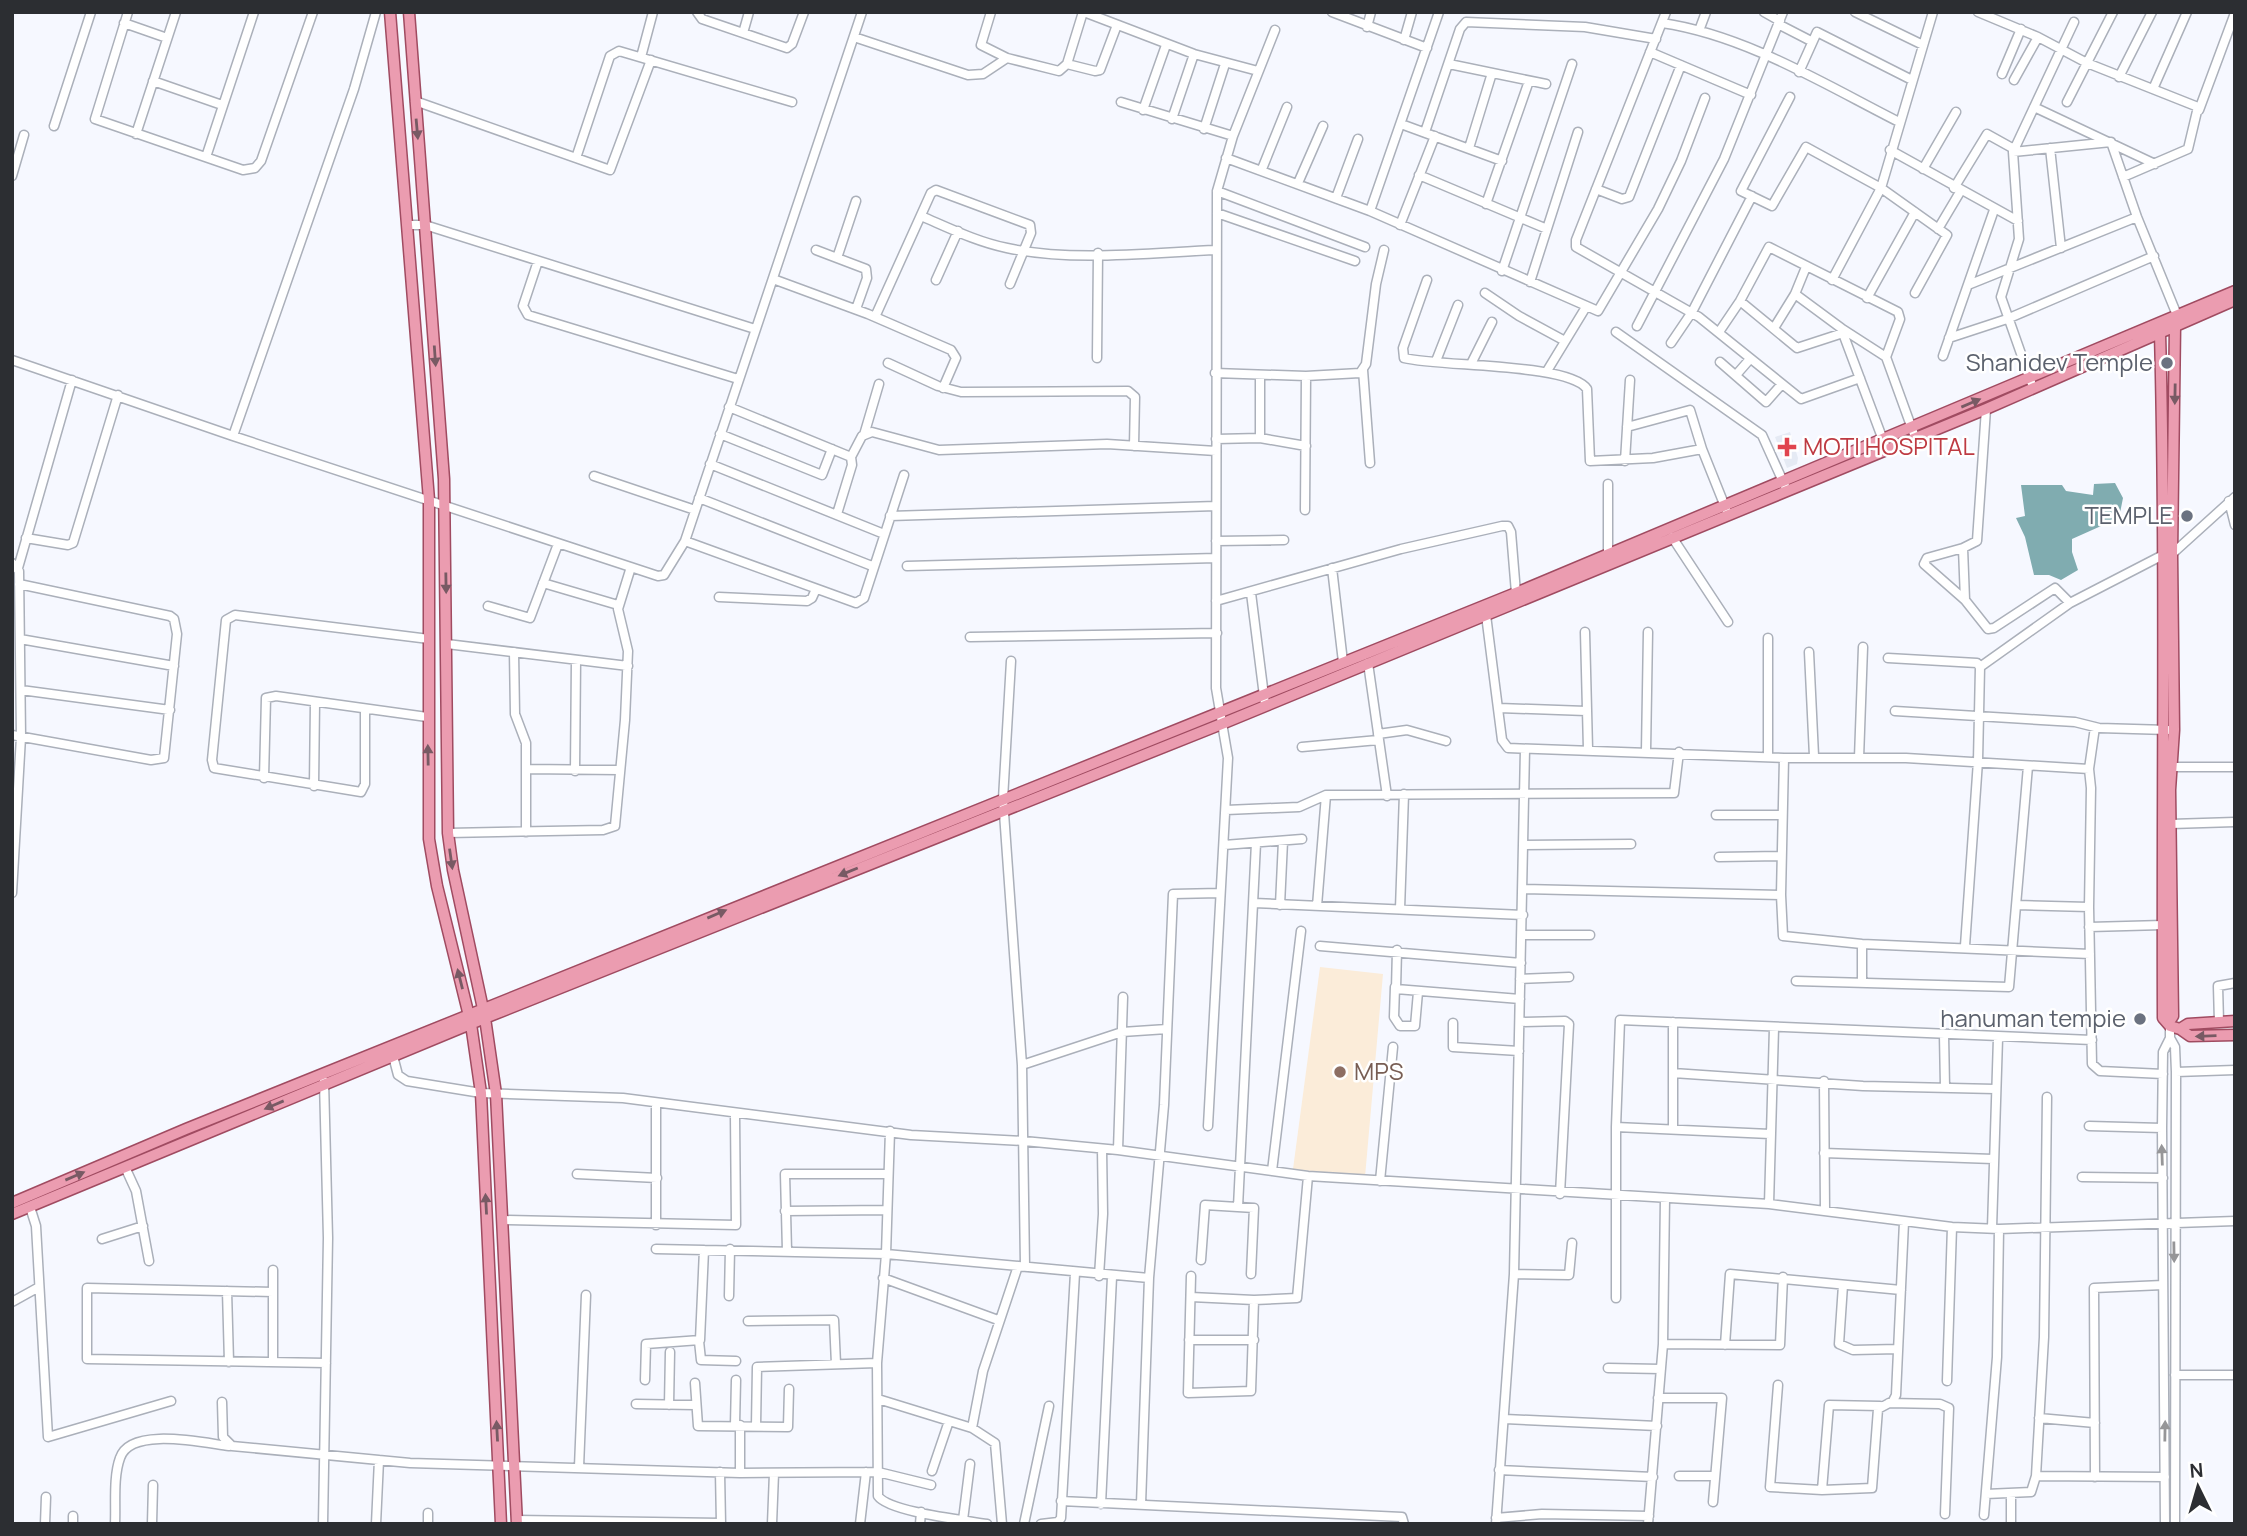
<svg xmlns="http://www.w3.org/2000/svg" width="2247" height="1536" viewBox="0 0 2247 1536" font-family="Manrope,sans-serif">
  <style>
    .built { fill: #e5eaf4 }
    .education { fill: #fbecd9 }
    .water { fill: #80acb0 }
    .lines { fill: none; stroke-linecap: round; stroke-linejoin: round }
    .minor-casing { stroke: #abb0ba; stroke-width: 11 }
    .major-casing { stroke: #a04b61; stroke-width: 13 }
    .minor { stroke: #fff; stroke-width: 8 }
    .major { stroke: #eb9cb0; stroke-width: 10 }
    .oneway { fill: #785a64 }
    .oneway2 { fill: #969698 }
    .worship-dot { fill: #6b7280; stroke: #fff; stroke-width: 2.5 }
    .health-dot { fill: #e0444e; stroke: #fff; stroke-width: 2.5 }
    .education-dot { fill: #8d6e63; stroke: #fff; stroke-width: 2.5 }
    .labels { text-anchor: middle; stroke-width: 5; stroke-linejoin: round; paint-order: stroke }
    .worship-label { font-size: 24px; fill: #5b616d; stroke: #fff; text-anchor: end }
    .health-label { font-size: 24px; fill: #be3a42; stroke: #fff; text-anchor: start }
    .education-label { font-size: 24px; fill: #785e54; stroke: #fff; text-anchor: start }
  </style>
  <rect width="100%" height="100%" fill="#f6f8ff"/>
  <path class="built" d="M1790,432L1798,458L1797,464L1787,468L1775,437Z"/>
  <path class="education" d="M1320,967L1383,974L1365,1177L1293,1169Z"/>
  <path class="water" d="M2115,483L2123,498L2119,518L2072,539V552L2078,570L2061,580L2049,575H2034L2025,537L2016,518L2025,516L2021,485H2062L2066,491L2093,495L2094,484Z"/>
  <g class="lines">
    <defs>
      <path id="minor" d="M128,12L95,119L243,170L255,168L261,161L313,12
        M697,12L702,19L787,48L792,44L804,12
        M991,12L981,45L1007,58
        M1084,12L1194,54L1258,71
        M1332,12L1427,48
        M1666,12L1576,240V247L1699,317L1801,399L1860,378
        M1764,12L1780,21
        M1855,12L1923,45
        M1978,12L2038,37L2087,63L2198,107L2188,149L2123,177
        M124,23L167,38
        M1662,23C1745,35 1824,84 1899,122
        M1778,24L1811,41
        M1367,27L1371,12
        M1700,28L1706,12
        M743,33L749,12
        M854,37L968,75L983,74L1007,58L1059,71L1067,64L1083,12
        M1404,40L1412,12
        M1650,52L1751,95
        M641,57L653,12
        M1067,64L1095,71L1100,70L1117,25
        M1449,64L1546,84
        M1799,72L1817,32L1912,80
        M2002,74L2021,29
        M2119,77L2152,12
        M2014,80L2038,37
        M153,81L222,105
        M2153,89L2187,12
        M1790,97L1741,191L1772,206L1806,147L1881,188L1947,235L1915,293
        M415,101L610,170L651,60
        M1121,102L1233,136
        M2067,102L2113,12
        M2034,107L2155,164
        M1143,110L1166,45
        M2199,110L2235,13
        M1172,119L1194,54
        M1401,124L1502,161
        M54,126L91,12
        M1204,129L1225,64
        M1425,132L1460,29L1466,22L1585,27L1656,39
        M136,134L176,12
        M1469,148L1492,73
        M2050,148L2061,248
        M1890,150L2018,221
        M2013,152L2111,142L2137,217L2179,320
        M206,157L254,12
        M576,158L610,56L619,51L792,102
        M1226,158L1370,211L1598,311L1658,209L1681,161L1705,98
        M1262,169L1287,107
        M1923,169L1956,112
        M1419,175L1547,229
        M12,176L24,135
        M1298,183L1323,126
        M1954,188L1987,134L2014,149
        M1596,189L1622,199L1629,197L1681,65
        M1217,191L1365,247
        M1336,198L1358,139
        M1486,204L1529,81
        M1370,211L1439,12
        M1217,213L1355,261
        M921,216C949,228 977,242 1007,248C1074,262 1148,253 1216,250
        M408,225H425L755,329
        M1400,225L1435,136
        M1938,229L1960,192
        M816,250L866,269L867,278L856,309
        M837,258L856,201
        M538,261L523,306L528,315L738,379
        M1502,271L1572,64
        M773,279L868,314L951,350L956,358L943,388
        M936,280L958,231
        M1427,280L1403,348L1404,358C1440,367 1569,363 1587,389L1590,461L1653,458L1702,449L1726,509
        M1832,280L1881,188L1933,12
        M1530,282L1578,132
        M1968,285L2137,217
        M1485,293L1519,316L1565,341
        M1795,294L1841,328L1886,448
        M1867,298L1915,212
        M1740,301L1797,348L1843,333
        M875,317L931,193L936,190L1030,225L1031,233L1010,284
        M1637,326L1724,159L1783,12
        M1774,328L1795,294L1806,267
        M1841,328L1886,357L1915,437
        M1616,332L1762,435L1785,486
        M1719,332L1740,301L1769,247L1898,312L1900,319L1886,357
        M1949,338L2007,319L2154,256
        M1671,343L1692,312L1752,196
        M1943,356L1994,210
        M1097,358L1098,253
        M12,360L233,436L658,576L664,575L685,541L862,12
        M1436,361L1458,305
        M1720,362L1766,402L1782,384
        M888,363L938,386L961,392L1128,391L1135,397L1134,446
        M1471,364L1492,322
        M1363,370L1370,463
        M1547,371L1586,307
        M1215,373L1306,376L1360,373L1366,364L1376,284L1384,250
        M1736,375L1750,359
        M2031,382L2001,297L2019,239L2013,152L2074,22
        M729,407L851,457L852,465L837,514
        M1986,409L1977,541L1963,548L1965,600L1988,629L1994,628L2055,588L2070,603L2163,555L2172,554L2235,497
        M1627,427L1690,410L1702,449
        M720,434L822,475L832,449
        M864,435L879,384
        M233,436L354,89L376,12
        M1260,438V375
        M1216,439L1260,438L1306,446
        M851,457L862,436L872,432L939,450L1107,444L1216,451
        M1625,461L1630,380
        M710,464L884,534
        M594,476L695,510
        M699,498L872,566
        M2229,501L2235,525
        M1305,510L1306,376
        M890,516L1216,506
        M1672,537L1728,622
        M26,538L68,545L73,543L118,395
        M685,541L856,603L864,598L904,475
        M1216,541L1284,540
        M1963,548L1927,558L1924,564L1965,600
        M1608,554V484
        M12,563L19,571L21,737L12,893
        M907,566L1216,558
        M18,568L72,380
        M1332,568L1343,662
        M543,583L618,605
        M1251,593L1265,704
        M719,597L807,601L812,598L816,589
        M1216,601L1401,549L1502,526H1508L1511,532L1516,593
        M488,606L530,618L558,544
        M1486,615L1502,740L1508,748L1784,758H1906L2089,769L2095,727
        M1585,632L1588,749
        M970,637L1217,633
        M1768,638V756
        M20,639L174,666
        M447,644L628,666
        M514,652L515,714L526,743V832
        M1809,652L1814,756
        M1888,658L1977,663L1980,667
        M1011,661L1003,799L1022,1065L1025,1266
        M1368,663L1387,796
        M1980,667L2070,603
        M21,690L170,710
        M1499,708L1586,711
        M365,709V784L361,792L214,768L212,760L226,620L235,615L429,639
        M1895,711L2075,722L2099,728L2168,730
        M1378,734L1407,730L1446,741
        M12,735L151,760L164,758L177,634L174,619L170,616L19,584
        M1302,747L1378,740
        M1646,751L1648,632
        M1784,758L1781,895L1783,936L1862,944L2090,954
        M1859,758L1863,647
        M2168,767H2235
        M526,769L619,770
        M2089,769L2091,788L2089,907L2092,1064L2100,1071L2163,1074
        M575,771L576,660
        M264,778L266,698L276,696L427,717
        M314,786L315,702
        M1226,810L1299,807L1326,795L1674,793L1679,752
        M1716,815H1781
        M2171,824L2235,822
        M448,833L603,830L615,826L625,720L628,651L618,609L631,567
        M1224,845L1302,839
        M1524,845L1631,844
        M1719,857L1781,856
        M1523,889L1781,895
        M1254,903L1523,915
        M1280,905L1283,841
        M2017,905L2089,907
        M1317,906L1326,795
        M1400,909L1404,794
        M2089,927L2163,925
        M1522,935H1590
        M1862,944V983
        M1320,946L1521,963
        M1965,946L1978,761L1980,667
        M1397,950L1396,989L1520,999
        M1520,979L1569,977
        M1796,981L2009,987L2028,766
        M1395,987L1394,1017L1400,1026H1415L1418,992
        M1520,1022L1565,1021L1569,1024L1560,1194
        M1673,1022V1129
        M2219,1022L2218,986L2235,983
        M1453,1023V1047L1519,1051
        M1944,1035L1945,1087
        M2170,1038L2175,1047L2176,1072L2175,1524
        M393,1056L398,1075L407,1081L481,1093L623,1098L911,1135L1024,1141L1118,1150L1308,1176L1769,1204L1952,1227L1999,1229L2235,1221
        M1022,1065L1122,1032L1167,1029
        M2176,1072L2235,1070
        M1673,1073L1863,1086L1995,1089
        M1824,1081L1825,1211
        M2047,1097L2044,1337L2036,1476L2165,1477
        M1208,1126L1228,758L1216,688L1217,191L1233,136L1275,30
        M2089,1126L2162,1128
        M1616,1127L1770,1134
        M890,1131L886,1254L877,1363L878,1496C889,1512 965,1520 987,1524
        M1118,1150L1123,997
        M1824,1153L1993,1159
        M125,1167L136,1191L149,1261
        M1272,1171L1301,931
        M577,1174L657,1178
        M2082,1177L2163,1178
        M1380,1181L1393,1047
        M1769,1204L1774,1028
        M30,1207L36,1226L48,1437L171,1401
        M1238,1207L1256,843
        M785,1211L887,1210
        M504,1220L736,1225L735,1115
        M656,1225V1103
        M1992,1228L1998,1038
        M102,1239L143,1226
        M656,1249L886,1254L1149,1278
        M787,1251L785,1174H888
        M1201,1260L1205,1205L1254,1208L1251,1274
        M273,1270V1362
        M1514,1274L1569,1275L1572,1243
        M1099,1276L1103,1214L1102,1149
        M1191,1276L1188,1393L1251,1391L1254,1300
        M883,1278L998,1320
        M1843,1285L1839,1344L1853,1350L1898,1349
        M227,1291L229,1362
        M273,1292L87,1288V1359L326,1363
        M729,1296L730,1249
        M1191,1297L1254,1300L1297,1298L1308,1176
        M1616,1298V1127L1620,1020L2092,1040
        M12,1302L39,1287
        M748,1321L834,1320L836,1364
        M1189,1340H1254
        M699,1341L701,1360L736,1361
        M1663,1344L1780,1345L1783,1277
        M1725,1345L1730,1274L1901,1290
        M1608,1368L1661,1369
        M2175,1375H2235
        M645,1380L646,1344L700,1340L704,1250
        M1947,1381L1952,1227
        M695,1383L698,1426L788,1427L789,1389
        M1778,1385L1770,1487L1822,1490L1872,1488L1878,1409L1893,1401L1896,1395L1904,1222
        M1658,1398H1722L1713,1502
        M878,1399L972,1428L995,1443L1002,1524
        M222,1402L223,1437L232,1446L410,1463L740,1473L878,1472L931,1485
        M1889,1403L1940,1404L1949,1408L1945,1514
        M636,1404L695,1405
        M669,1405L670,1352
        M2039,1418L2095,1423
        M1505,1419L1657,1426
        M735,1425L736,1380
        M740,1425V1473
        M756,1426L757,1367L877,1363
        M972,1428L983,1371L1018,1266
        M579,1467L586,1295
        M1499,1470L1653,1477
        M932,1471L949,1421
        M720,1472L721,1524
        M1679,1476H1715
        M2095,1477L2094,1288L2163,1285
        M1822,1490L1829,1405L1880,1406
        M2011,1493V1524
        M1986,1494L2031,1492L2036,1476
        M1061,1501L1402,1517L1404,1524
        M1101,1504L1112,1277
        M1141,1504L1149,1278L1164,1105L1173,894L1220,893
        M1984,1515L1997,1357L1999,1229
        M1496,1518L1542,1514L1649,1516
        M517,1520L721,1523
        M963,1520L970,1464
        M45,1524L46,1497
        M73,1524V1516
        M115,1524C116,1504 113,1477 120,1458C130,1426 204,1443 229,1446
        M152,1524L153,1485
        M323,1524L328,1238L324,1081
        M376,1524L379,1460
        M428,1524V1513
        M772,1524L774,1473
        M860,1524L866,1472
        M920,1524L921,1512
        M1024,1524L1049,1406
        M1041,1524L1058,1522L1061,1518L1075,1273
        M1496,1524L1514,1274L1525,749
        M1648,1524L1663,1344L1665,1198
        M2165,1524L2162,1128L2163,1052L2170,1038V1026"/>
      <path id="major" d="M390,12L429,500V839L437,886L471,1024L481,1093L501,1524
        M409,12L444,479L448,833L453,870L485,1018L496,1094L517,1524
        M2160,333C2166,561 2162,790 2163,1018L2170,1026L2180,1029L2190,1036L2235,1035
        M2169,1022L2173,1016L2170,790L2174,730L2172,554L2175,326
        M2180,1029L2188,1024L2235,1021
        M12,1203L186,1129L1516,593L2235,291
        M12,1214L485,1018L1224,723L1986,409L2235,300"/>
    </defs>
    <use href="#minor" class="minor-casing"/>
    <use href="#major" class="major-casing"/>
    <use href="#minor" class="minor"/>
    <use href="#major" class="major"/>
  </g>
  <defs><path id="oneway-solid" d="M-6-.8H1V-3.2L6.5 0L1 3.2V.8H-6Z" transform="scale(1.75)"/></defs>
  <g class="oneway">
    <use href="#oneway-solid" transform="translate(417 129) rotate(85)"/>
    <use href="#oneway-solid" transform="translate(435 356) rotate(86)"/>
    <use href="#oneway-solid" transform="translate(2175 394) rotate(91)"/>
    <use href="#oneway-solid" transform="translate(1971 403) rotate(-23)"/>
    <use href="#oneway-solid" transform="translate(446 583) rotate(89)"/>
    <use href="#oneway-solid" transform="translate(428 755) rotate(-91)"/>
    <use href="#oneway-solid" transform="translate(451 859) rotate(82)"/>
    <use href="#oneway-solid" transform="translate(848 872) rotate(158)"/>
    <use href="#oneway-solid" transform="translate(717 914) rotate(-23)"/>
    <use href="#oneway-solid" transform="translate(460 979) rotate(-104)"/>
    <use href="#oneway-solid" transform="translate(2206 1036) rotate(178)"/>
    <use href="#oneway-solid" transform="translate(274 1105) rotate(157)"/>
    <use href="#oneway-solid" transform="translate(75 1176) rotate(-23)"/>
    <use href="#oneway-solid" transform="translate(486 1204) rotate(-93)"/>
    <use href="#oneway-solid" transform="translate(497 1431) rotate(-93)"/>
  </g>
  <g class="oneway2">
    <use href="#oneway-solid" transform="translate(2162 1155) rotate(-92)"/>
    <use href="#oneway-solid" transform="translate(2174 1252) rotate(89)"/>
    <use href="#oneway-solid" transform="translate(2165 1431) rotate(-89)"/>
  </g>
  <g class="worship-dot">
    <circle cx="2167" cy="363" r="7"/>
    <circle cx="2187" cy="516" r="7"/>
    <circle cx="2140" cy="1019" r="7"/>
  </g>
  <path class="health-dot" d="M1783.5 436.5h7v7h7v7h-7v7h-7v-7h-7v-7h7z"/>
  <circle class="education-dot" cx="1340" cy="1072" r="7"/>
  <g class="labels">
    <g class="worship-label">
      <text x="2153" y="371">Shanidev Temple</text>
      <text x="2173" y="524">TEMPLE</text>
      <text x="2126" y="1027">hanuman tempie</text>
    </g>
    <g class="health-label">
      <text x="1803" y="455">MOTI HOSPITAL</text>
    </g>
    <g class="education-label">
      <text x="1354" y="1080">MPS</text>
    </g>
  </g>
  <rect width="2247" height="1536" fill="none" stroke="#2c2e32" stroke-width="28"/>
  <g transform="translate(2198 1487) rotate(355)" stroke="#ffffff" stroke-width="5" paint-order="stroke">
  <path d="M0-5L12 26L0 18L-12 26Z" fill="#2c2e32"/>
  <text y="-10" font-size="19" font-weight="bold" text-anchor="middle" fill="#2c2e32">N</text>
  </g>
</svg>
